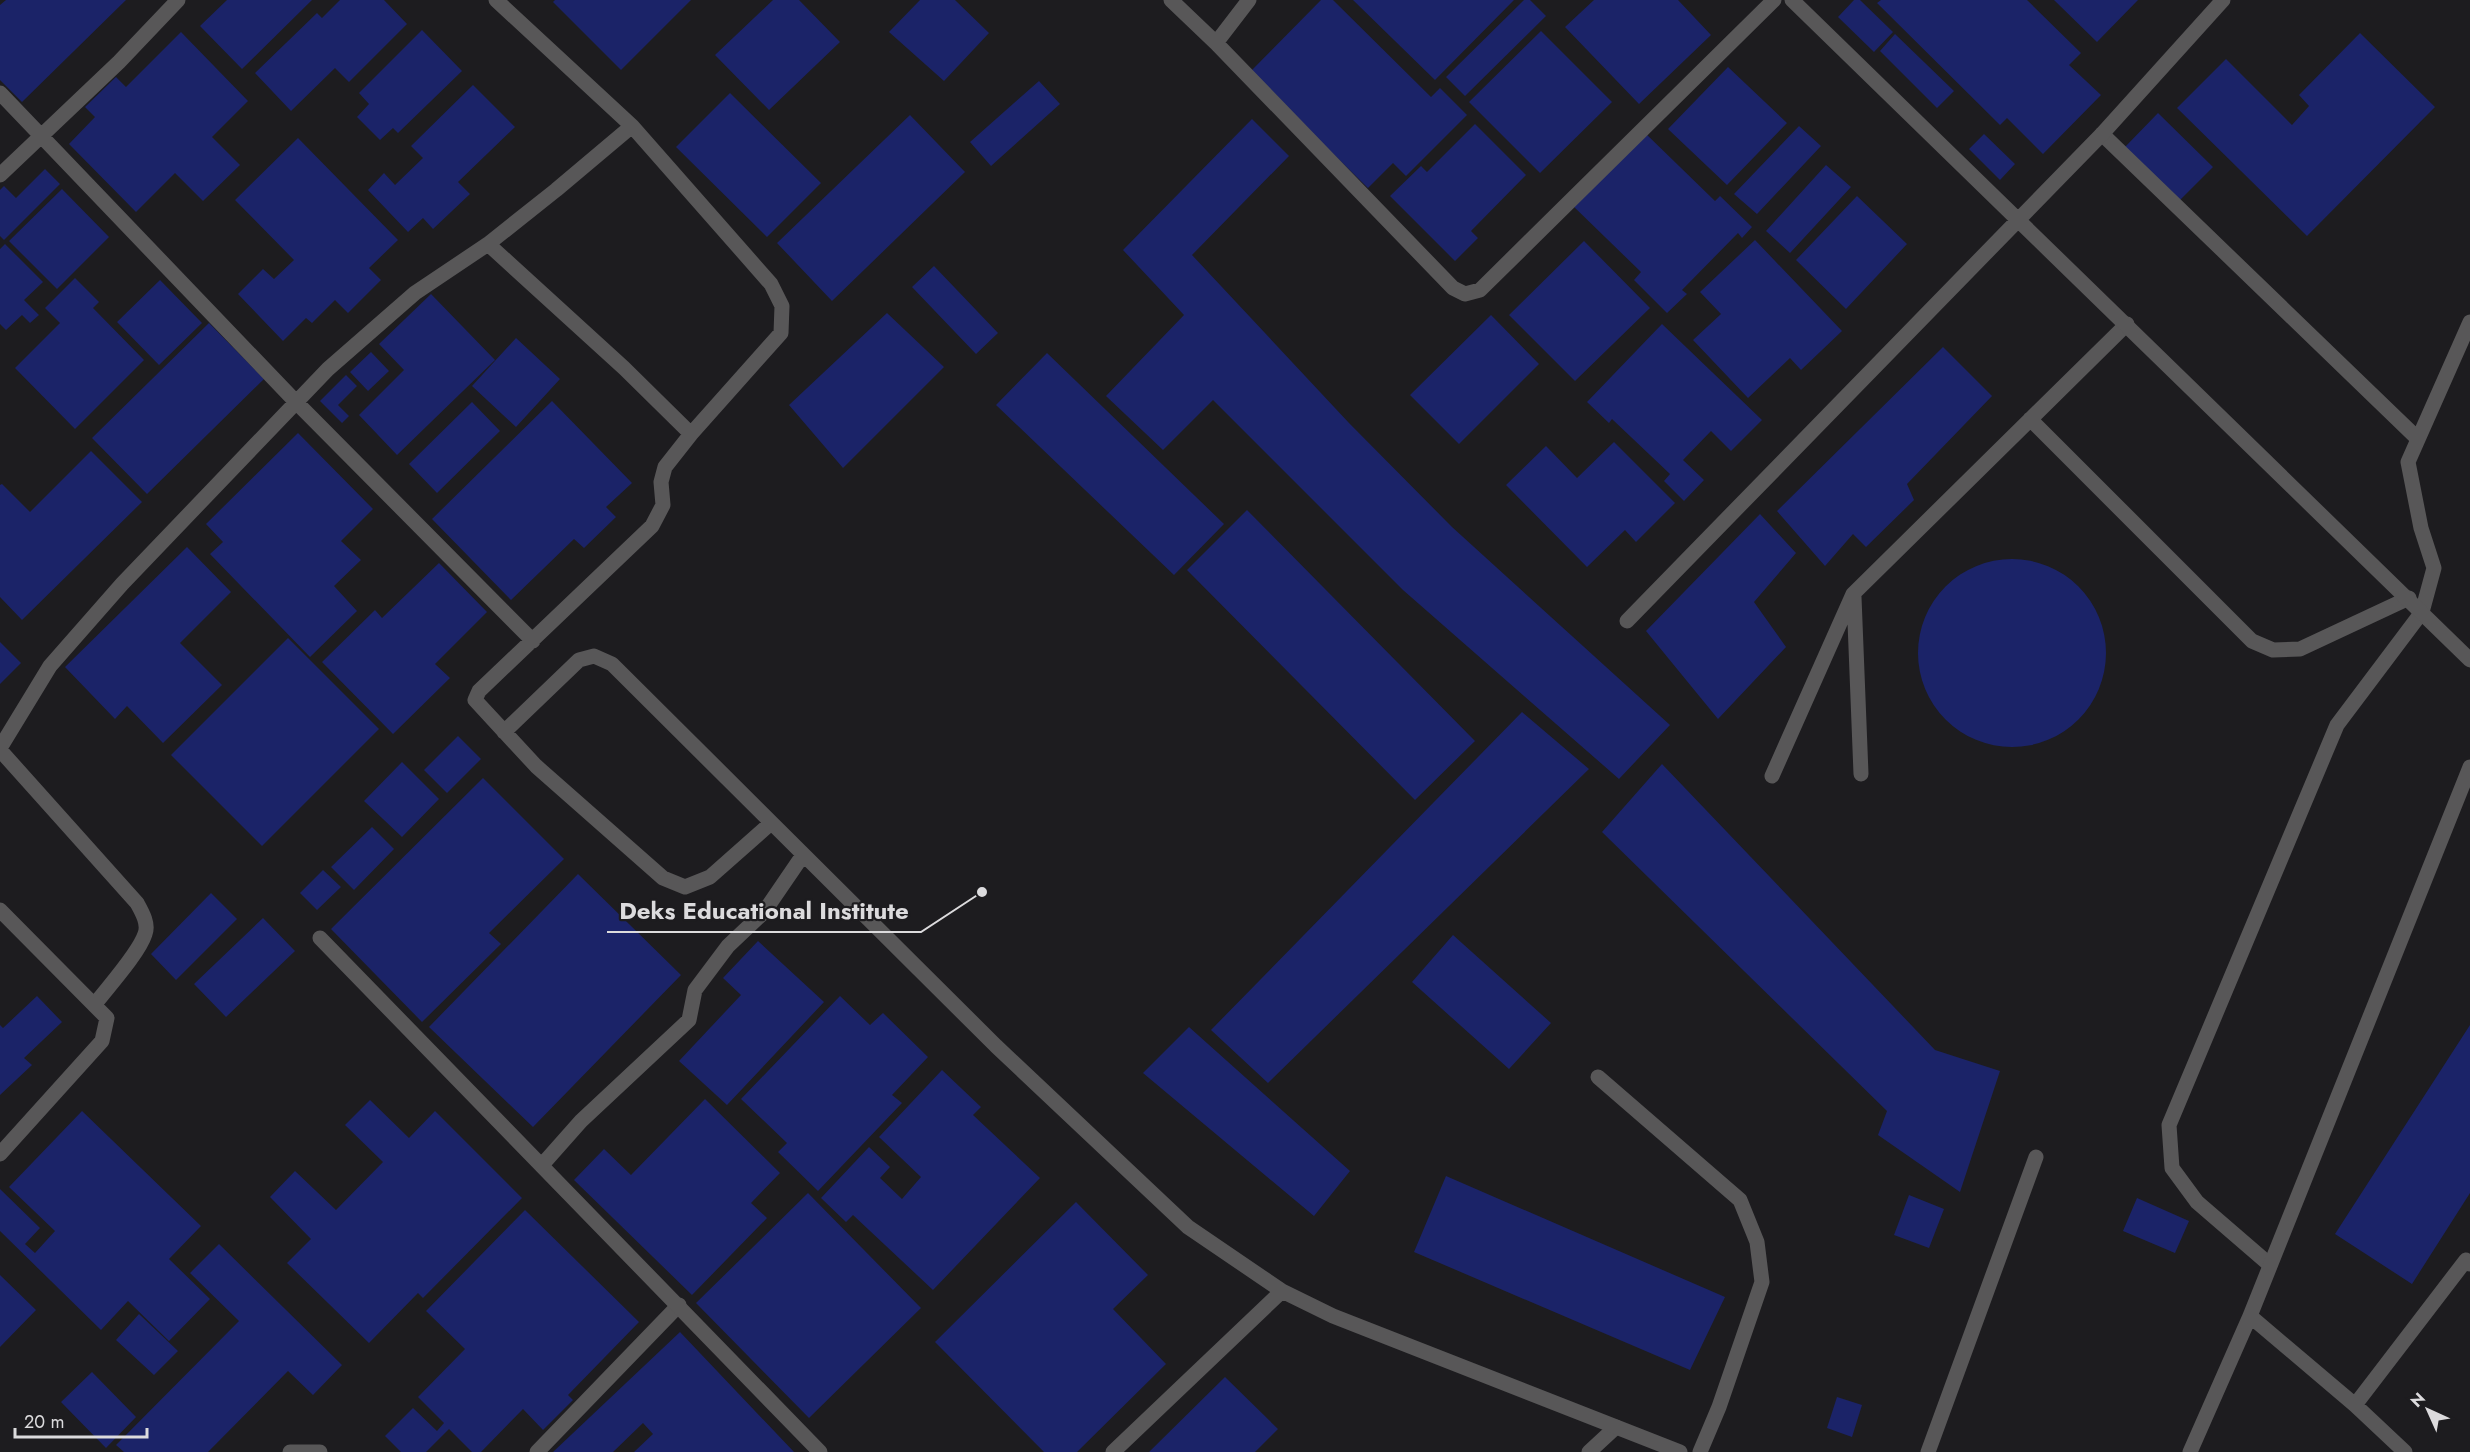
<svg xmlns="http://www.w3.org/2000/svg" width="2470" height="1452" viewBox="0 0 2470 1452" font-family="Jost,sans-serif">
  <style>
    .building { fill: #1b2368 }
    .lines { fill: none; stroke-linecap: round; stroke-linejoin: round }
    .lane { stroke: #585758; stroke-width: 15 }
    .street { stroke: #585758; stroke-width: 15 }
    .leader { fill: none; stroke: #dcdbdd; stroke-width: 2 }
    .callout-dot { fill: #dcdbdd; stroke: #1d1c1f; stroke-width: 2 }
    .callout-label { font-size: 24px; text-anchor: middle; font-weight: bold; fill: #dcdbdd; stroke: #1d1c1f; stroke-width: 4.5; stroke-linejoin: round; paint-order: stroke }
  </style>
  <rect width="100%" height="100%" fill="#1d1c1f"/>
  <path class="building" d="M6,0H126L22,102L0,80V5Z
    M227,0H312L242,69L200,26Z
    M340,0H384L407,24L349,82L335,68L291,111L255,73L317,13L322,18Z
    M555,0H691L621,70L553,2Z
    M773,0H799L840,42L769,110L715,55Z
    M920,0H955L989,33L944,81L889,32Z
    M1321,0H1333L1431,97L1440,88L1467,115L1406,176L1393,163L1368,188L1250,72Z
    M1353,0H1514L1435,80Z
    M1524,0H1530L1546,16L1465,96L1446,77Z
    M1594,0H1678L1711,35L1639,104L1565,27Z
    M1854,0H1860L1893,32L1874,52L1838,17Z
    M1881,0H2027L2081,53L2069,65L2101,95L2043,154L2007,118L2000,125L1877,3Z
    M2054,0H2138L2097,42Z
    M422,30L462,71L398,133L393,128L380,140L357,117L369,104L359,93Z
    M1541,31L1612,102L1540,173L1469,102Z
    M181,32L248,101L212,137L240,165L203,201L175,173L136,212L69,144L95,117L85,107L116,77L126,87Z
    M2360,33L2435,107L2307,236L2177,108L2226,59L2292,125L2309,106L2299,95Z
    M1895,34L1954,91L1937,108L1880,51Z
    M1728,67L1787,123L1727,185L1668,129Z
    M1039,81L1060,104L991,166L970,142Z
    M473,85L515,127L458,182L470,194L433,229L423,218L408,232L368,190L384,173L395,185L423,158L411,146Z
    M730,93L821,183L767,237L676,147Z
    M2158,113L2213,167L2179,201L2125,147Z
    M910,115L965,172L832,301L777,243Z
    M1252,119L1289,156L1192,255L1349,423L1452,527L1670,725L1619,779L1403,590L1213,400L1163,450L1106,396L1184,315L1123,250Z
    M1475,124L1526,175L1471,231L1478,238L1455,261L1390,196L1421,166L1427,172Z
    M1799,126L1821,146L1757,214L1734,194Z
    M1643,131L1715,201L1720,196L1752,227L1742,238L1738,233L1682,290L1687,294L1667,313L1634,280L1641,272L1571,204Z
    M1984,134L2015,164L2000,180L1969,149Z
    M298,138L398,240L369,268L381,280L348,313L335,300L312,323L306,318L283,341L238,294L263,269L274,279L294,260L235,200Z
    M1826,165L1851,187L1790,253L1766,231Z
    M45,169L60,184L4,240L0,236V190L4,186L16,198Z
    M62,189L109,237L57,289L9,241Z
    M1857,196L1907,244L1846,309L1796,260Z
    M1755,240L1842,331L1801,370L1790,358L1748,398L1693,340L1721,314L1700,292Z
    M1584,241L1650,308L1575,381L1509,315Z
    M5,244L43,282L24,300L39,315L30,323L22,315L6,330L0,324V249Z
    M934,266L998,333L976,354L912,287Z
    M75,278L99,302L93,308L144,360L75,429L15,368L60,323L45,308Z
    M160,280L202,323L159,365L117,322Z
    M431,294L495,360L397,455L359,415L404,370L379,344Z
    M887,313L944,367L843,468L789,405Z
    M1491,315L1539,364L1459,444L1410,395Z
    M209,323L264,379L147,494L92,438Z
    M1662,324L1762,420L1731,451L1711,431L1683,460L1704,480L1684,501L1664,481L1670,474L1612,419L1609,423L1587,402Z
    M516,338L560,379L516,427L472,386Z
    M1943,347L1992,396L1907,484L1914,500L1866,547L1853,534L1825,566L1777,511Z
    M371,352L389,371L368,391L350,372Z
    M1047,353L1224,524L1174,575L996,405Z
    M346,375L357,386L338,405L349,416L342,423L320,401Z
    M552,401L632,483L606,507L616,517L584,548L574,539L511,600L432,519Z
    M472,402L500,431L437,493L409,464Z
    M298,433L373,509L341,541L361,560L334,586L357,611L310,657L210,554L223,542L206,524Z
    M1614,442L1675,503L1636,542L1625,530L1587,567L1506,485L1546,446L1577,478Z
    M91,451L142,502L22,620L0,597V485L2,484L30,512Z
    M1247,510L1475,741L1415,800L1187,570Z
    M1760,514L1796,553L1754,602L1786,647L1718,719L1646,631Z
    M187,547L231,592L180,643L222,685L163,743L127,706L115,719L65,667Z
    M1918 653a94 94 0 1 1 188 0a94 94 0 1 1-188 0Z
    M439,563L487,612L435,664L450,678L393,734L322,662L375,610L382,618Z
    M288,638L379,729L262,846L171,755Z
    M0,642L21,663L0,684Z
    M1522,712L1589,769L1268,1083L1211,1030Z
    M458,736L481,759L447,793L424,770Z
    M402,762L439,799L402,837L364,801Z
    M1662,764L1935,1050L2000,1071L1960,1192L1878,1135L1887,1111L1602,832Z
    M483,778L564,859L489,933L501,944L422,1022L331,929Z
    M372,827L394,849L354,890L331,867Z
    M323,870L341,887L317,910L300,893Z
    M578,874L681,975L533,1127L429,1027Z
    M211,893L237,919L176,980L151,954Z
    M263,918L295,951L226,1017L194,984Z
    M1453,935L1551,1023L1509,1069L1412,982Z
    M758,941L824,1002L727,1105L679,1061L741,995L723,978Z
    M37,996L62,1022L24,1058L32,1065L0,1095V1025L3,1028Z
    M840,996L870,1025L883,1013L928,1057L892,1095L902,1103L818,1191L778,1152L787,1143L741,1099Z
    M2470,1025V1193L2412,1284L2335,1234Z
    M1189,1027L1350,1171L1314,1216L1143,1073Z
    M942,1070L981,1107L973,1115L1040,1178L933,1290L853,1215L846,1222L821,1198L869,1147L890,1167L880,1178L902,1199L921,1177L879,1137Z
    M705,1099L780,1173L751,1203L767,1218L692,1295L574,1180L604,1149L631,1175Z
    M370,1100L409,1138L435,1111L522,1198L423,1298L418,1293L369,1343L287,1263L311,1239L270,1197L295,1171L336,1210L383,1162L345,1125Z
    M82,1111L201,1226L169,1259L210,1299L169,1341L128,1301L101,1330L0,1231V1189L40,1228L25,1244L35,1253L55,1231L9,1187Z
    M1446,1176L1725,1297L1690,1370L1414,1252Z
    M808,1193L921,1308L809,1418L696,1303Z
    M1909,1195L1944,1209L1929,1248L1894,1235Z
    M2137,1198L2189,1221L2175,1253L2123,1231Z
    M1076,1202L1148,1275L1113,1309L1166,1364L1077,1452H1044L935,1342Z
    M525,1210L639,1322L568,1395L573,1400L543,1430L523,1409L481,1452H472L449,1429L426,1452H401L385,1436L413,1408L437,1431L444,1423L418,1397L465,1349L426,1311Z
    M219,1244L342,1365L313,1395L288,1371L208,1452H124L116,1445L239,1321L190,1273Z
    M0,1275L36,1310L0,1347Z
    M139,1314L178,1351L154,1375L116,1340Z
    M680,1332L794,1452H634L653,1434L643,1423L613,1452H553Z
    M92,1372L136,1417L106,1448L61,1402Z
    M1225,1377L1278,1429L1255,1452H1149Z
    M1837,1397L1862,1405L1852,1437L1827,1428Z"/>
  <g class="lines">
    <path class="lane" d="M2102,134L2418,439
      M2030,419L2252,641L2273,650L2300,649L2409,598
      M1854,597L1861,774
      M1772,776L1853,594L2127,324
      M1598,1077L1740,1200L1757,1242L1762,1282L1719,1407L1700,1452
      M2270,1265L2197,1202L2172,1168L2169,1125L2337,725L2422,612L2434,568L2421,528L2408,462L2470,322
      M537,1452L679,1305
      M1589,1452L1616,1427
      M1928,1452L2036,1157"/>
    <path class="street" d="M496,0L632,126L771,284L782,306L781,333L691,434L665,467L661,482L663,505L652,526L479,691L475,700L536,766L663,878L685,887L710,877L771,823
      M1171,0L1216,43L1249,0
      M1792,0L2470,660
      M1216,43L1453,288L1465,294L1480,290L1774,0
      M0,93L295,401L533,641
      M0,175L119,62L178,0
      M488,244L624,368L691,434
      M1627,621L2102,134L2223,0
      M504,732L579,660L594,656L612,664L996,1046L1188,1227L1282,1291L1333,1316L1680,1452
      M0,748L50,666L122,584L328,369L415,293L488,244L556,190L632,126
      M0,750L137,903C142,912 149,924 145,934C139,953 108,987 95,1004
      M0,910L107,1018L102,1041L0,1154
      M320,938L820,1452
      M542,1165L581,1121L689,1020L695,990L728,946L764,912L803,855
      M2250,1316L2355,1405L2405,1452
      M2355,1405L2466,1260L2470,1264
      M290,1452H320
      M1113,1452L1282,1291
      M2190,1452L2250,1316L2470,767"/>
  </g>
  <path class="leader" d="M982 892L921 932H607"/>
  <circle class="callout-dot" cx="982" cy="892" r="6"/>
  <g class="callout-label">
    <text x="764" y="919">Deks Educational Institute</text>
  </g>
  <g transform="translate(2428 1410) rotate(315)" stroke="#1d1c1f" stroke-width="4.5" paint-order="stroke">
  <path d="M0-4.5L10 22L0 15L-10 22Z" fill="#dcdbdd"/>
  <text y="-9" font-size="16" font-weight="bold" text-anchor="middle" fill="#dcdbdd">N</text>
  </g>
  <path d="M15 1428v9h132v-9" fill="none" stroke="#dcdbdd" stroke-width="3"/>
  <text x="24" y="1428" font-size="18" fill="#dcdbdd" stroke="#1d1c1f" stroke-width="4.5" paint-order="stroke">20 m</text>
</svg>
